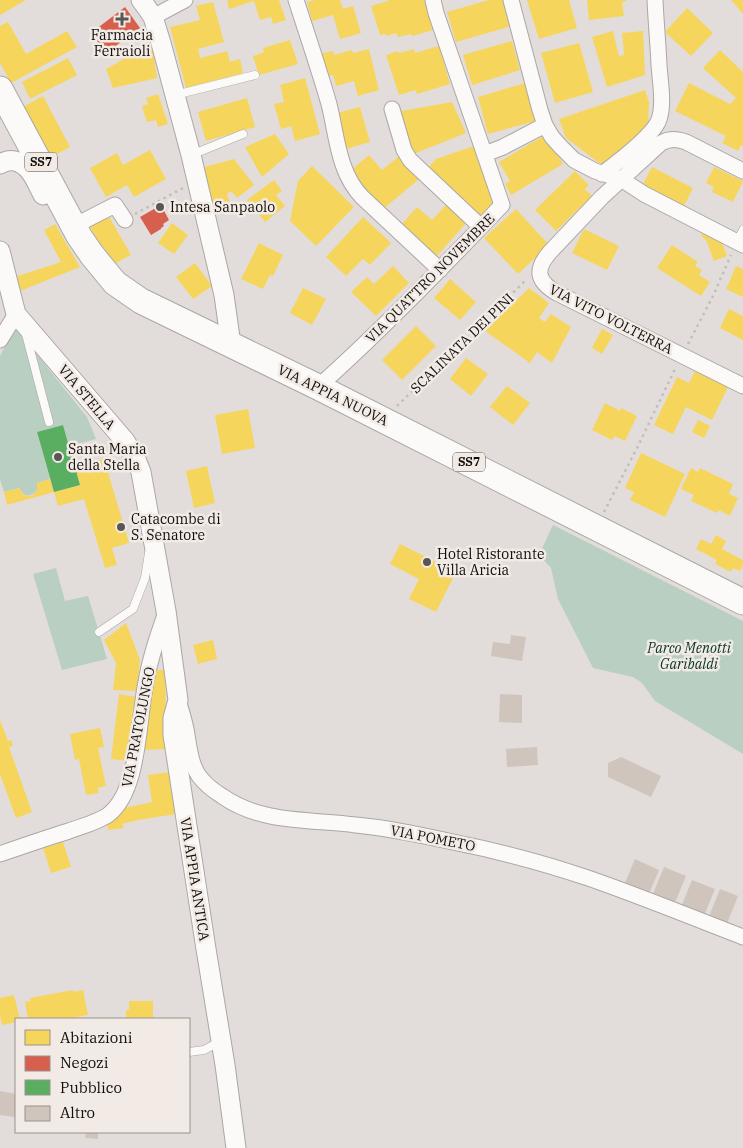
<svg xmlns="http://www.w3.org/2000/svg" width="743" height="1148" viewBox="0 0 743 1148" font-family="'IBM Plex Serif',serif">
  <style>
    .green { fill: #b8cfc1 }
    .homes { fill: #f6d55c }
    .shops { fill: #d6604d }
    .public { fill: #5aae61 }
    .building { fill: #d0c5bd }
    .lines { fill: none; stroke-linecap: round; stroke-linejoin: round }
    .service-casing { stroke: #aaa7a4; stroke-width: 9 }
    .minor-casing { stroke: #aaa7a4; stroke-width: 17 }
    .tertiary-casing { stroke: #aaa7a4; stroke-width: 21 }
    .primary-casing { stroke: #aaa7a4; stroke-width: 27 }
    .path { stroke: #bfbebd; stroke-width: 2.5; stroke-dasharray: 2.5 4; stroke-linecap: butt }
    .service { stroke: #fbfaf9; stroke-width: 8 }
    .minor { stroke: #fbfaf9; stroke-width: 15 }
    .tertiary { stroke: #fbfaf9; stroke-width: 19 }
    .primary { stroke: #fbfaf9; stroke-width: 25 }
    .poi-dot { fill: #5a5654; stroke: #f2eae4; stroke-width: 2 }
    .labels { text-anchor: middle; stroke-width: 5; stroke-linejoin: round; paint-order: stroke }
    .shield { fill: #f2eae4; stroke: #54504d; stroke-width: 1 }
    .shield-label { font-size: 12px; font-weight: bold; fill: #110e0c }
    .poi-label { font-size: 14px; fill: #110e0c; stroke: #f2eae4; text-anchor: start }
    .street-label { font-size: 14px; fill: #110e0c; stroke: #f2eae4 }
    .park-label { font-size: 14px; font-style: italic; fill: #043725; stroke: #f2eae4 }
  </style>
  <rect width="100%" height="100%" fill="#e2ddda"/>
  <path class="green" d="M15,327L87,417L96,439L69,446L63,425L37,432L50,479L37,483V490C31,498 23,497 19,488L4,492L0,479V356Z
    M553,525L743,621V754L655,701L642,683L633,677L593,668L558,599L551,568L539,555Z
    M56,568L65,601L88,596L107,659L62,670L33,574Z"/>
  <path class="homes" d="M0,0H26L0,15Z
    M227,0H279L286,20L273,24L271,17L260,20L254,1L229,9Z
    M315,0H340L343,9L353,6L361,33L340,39L333,15L312,21L307,2Z
    M388,0H424L433,30L412,36L411,34L398,37L396,33L387,36L386,34L380,35L371,6L388,1Z
    M489,0H504L512,26L456,42L447,12Z
    M527,0H569L577,28L539,39Z
    M587,0H626V1L622,2L624,16L589,20Z
    M731,0H743V14Z
    M213,2L224,42L198,49L200,58L227,51L230,62L240,59L243,73L186,88L170,27L200,20L196,6Z
    M687,8L713,33L691,56L665,32Z
    M8,22L26,54L67,31L77,47L11,83L0,63V26Z
    M613,31L619,56L624,55L622,33L643,31L645,75L607,87L592,37Z
    M290,40L298,64L259,75L253,56L264,52L263,48Z
    M512,41L520,70L472,85L463,55Z
    M152,43L157,78L113,88L106,69Z
    M579,43L593,92L555,103L541,53Z
    M439,46L450,84L417,94L416,90L399,95L386,55L398,51L399,53L414,49L415,53Z
    M369,49L379,90L358,96L354,81L336,86L333,75L325,77L319,54L333,51L334,55L352,50L353,53Z
    M720,50L743,72V147L741,145L738,151L722,143L726,136L675,111L689,83L730,104L736,98L703,68Z
    M68,58L77,75L30,99L22,82Z
    M305,78L320,134L295,141L291,126L281,129L274,104L284,102L280,85Z
    M525,83L536,121L488,134L478,97Z
    M645,90L649,102L648,126L602,165L566,138L559,119Z
    M158,94L168,124L158,127L156,120L147,122L142,106L148,104L146,98Z
    M43,96L70,147L48,159L21,108Z
    M247,98L255,127L206,141L198,112Z
    M452,102L466,133L411,155L396,112Z
    M360,107L370,142L346,149L337,113Z
    M275,134L289,154L262,177L245,147Z
    M545,135L563,164L511,195L505,184L510,181L499,162Z
    M474,146L495,201L478,218L426,170L436,159Z
    M150,150L166,179L134,197L127,185L106,197L90,168L117,153L123,165Z
    M369,155L382,170L399,156L419,179L382,210L349,172Z
    M234,159L254,185L237,198L231,191L227,194L231,206L213,210L201,168Z
    M312,166L354,207L316,246L290,221L298,181Z
    M652,167L693,188L684,206L642,186Z
    M714,167L743,181L733,202L712,192L714,187L706,183Z
    M575,171L589,185L585,189L592,196L556,231L535,210Z
    M274,180L282,191L276,195L285,206L265,222L247,200Z
    M446,205L466,223L437,256L402,224L417,207L432,220Z
    M516,209L549,245L518,274L484,238Z
    M108,215L131,255L112,265L89,225Z
    M363,217L391,243L370,265L363,259L346,276L326,257Z
    M172,223L188,235L174,254L158,243Z
    M55,224L80,267L20,291L15,277L61,262L44,230Z
    M705,228L720,237L727,256L714,261L706,240L701,236Z
    M584,229L619,246L607,270L572,253Z
    M259,243L283,255L273,276L270,275L263,289L241,279Z
    M672,245L698,262L695,266L702,270L699,275L710,282L701,296L657,268Z
    M195,263L212,286L193,299L176,277Z
    M393,266L409,283L376,316L351,292L367,277L374,284Z
    M736,266L743,269V297L726,289Z
    M450,279L476,302L460,320L434,298Z
    M303,288L326,299L312,325L290,313Z
    M529,288L549,303L539,318L545,322L551,314L571,327L552,363L537,352L530,363L485,331Z
    M729,309L743,316V340L720,328Z
    M416,326L436,346L402,380L382,360Z
    M602,329L613,335L602,354L592,348Z
    M466,358L488,374L471,396L450,379Z
    M695,371L728,387L712,420L686,407L673,434L654,425L677,377L689,383Z
    M507,386L530,403L513,425L490,407Z
    M605,403L620,411L621,408L637,416L625,441L615,436L612,440L592,430Z
    M248,409L255,448L222,454L215,415Z
    M698,420L710,426L704,438L692,432Z
    M641,453L685,474L665,517L630,500L634,492L625,488Z
    M104,459L129,543L112,548L117,565L105,568L84,499L58,506L54,492L80,485L75,467Z
    M207,466L215,503L194,508L186,471Z
    M691,468L698,472L700,468L733,484L729,494L738,498L730,516L719,510L717,513L691,501L694,495L681,489Z
    M50,479L54,492L7,505L4,492L20,488L22,493L24,495L30,496L33,495L37,490V483Z
    M716,535L726,541L722,549L743,560V564L740,571L733,568L731,572L715,564L717,560L696,549L701,539L711,544Z
    M400,544L456,572L436,612L409,599L419,579L390,564Z
    M126,623L140,660L137,691L113,690L116,663L104,640Z
    M213,640L217,659L198,664L193,645Z
    M152,670H165L167,749L142,750Z
    M119,694L137,697L129,761L111,759Z
    M0,720L8,741L11,740L13,746L9,747L32,812L16,818L0,774Z
    M100,728L104,747L98,748L106,786L97,788L99,793L86,795L79,759L75,760L70,734Z
    M170,772L176,814L138,820L122,824L124,828L108,830L107,821L124,808L152,802L148,775Z
    M63,842L71,867L51,873L43,848Z
    M73,990V992L83,990L88,1015L67,1019H28L25,1002L31,1001L30,998Z
    M14,995L20,1019H16V1022L2,1025L0,1015V998Z
    M129,1001H153V1019H126V1010H129Z"/>
  <path class="shops" d="M125,7L140,28L106,53L91,33Z
    M161,205L169,220L163,224L164,226L161,228V229L151,235L140,217Z"/>
  <path class="public" d="M63,425L80,485L54,492L37,432Z"/>
  <path class="building" d="M511,635L526,637L522,661L491,656L493,642L510,644Z
    M500,694L522,695V723L499,722Z
    M537,747L538,765L507,767L506,749Z
    M621,757L661,776L651,797L608,777V763Z
    M635,859L659,870L648,896L624,885Z
    M664,867L686,876L674,905L652,896Z
    M692,880L715,889L704,916L681,907Z
    M720,889L738,896L726,926L708,919Z
    M0,1091L16,1094V1107L15,1117L0,1115Z
    M86,1132H98V1139L85,1138Z"/>
  <g class="lines">
    <defs>
      <path id="service" d="M175,95L255,75
        M191,155L243,134
        M737,242L743,230
        M26,334L49,422
        M99,632L133,609L145,578L149,553
        M189,1052L204,1050L221,1041"/>
      <path id="minor" d="M296,0C307,34 319,69 329,104C337,136 338,172 362,197L440,270
        M511,0L540,110L545,125L552,137L561,147L574,160L595,171L621,179L644,194L743,245
        M153,17L185,0
        M392,109L404,150L410,160L481,227
        M485,154L503,147L545,125
        M743,171L686,142C677,139 670,138 661,143L602,197L550,252C535,269 536,281 557,293L743,386
        M602,174C618,162 649,139 658,122C665,107 660,81 659,65C658,43 656,22 655,0
        M74,226L115,205L125,220
        M0,340L16,314
        M318,387C382,330 443,267 502,205L436,13L433,0
        M178,700C181,710 184,719 186,729C189,745 190,763 199,776C205,784 214,791 222,796C262,824 310,819 356,825C389,828 421,835 453,842C498,851 544,863 588,878C640,896 691,917 743,937
        M0,854C23,846 46,838 69,831C82,826 96,823 108,815C140,791 138,719 146,682C150,658 158,635 166,612"/>
      <path id="tertiary" d="M141,0L147,8L153,17L161,43L191,155L224,295L231,345
        M0,164C5,161 10,160 15,161C31,165 36,182 43,195
        M0,251L16,314L125,441L135,457L141,472L166,611L178,700L173,718V735L206,949L225,1065L236,1148"/>
      <path id="primary" d="M0,89L79,236L92,255L115,283L141,301L318,387L743,602"/>
    </defs>
    <use href="#service" class="service-casing"/>
    <use href="#minor" class="minor-casing"/>
    <use href="#tertiary" class="tertiary-casing"/>
    <use href="#primary" class="primary-casing"/>
    <path class="path" d="M135,214L183,188
      M688,344L713,296L731,255
      M397,406L527,279
      M604,512L637,448L676,367"/>
    <use href="#service" class="service"/>
    <use href="#minor" class="minor"/>
    <use href="#tertiary" class="tertiary"/>
    <use href="#primary" class="primary"/>
  </g>
  <g class="poi-dot">
    <path d="M119.5 11.5h5v5h5v5h-5v5h-5v-5h-5v-5h5z"/>
    <circle cx="160" cy="207" r="5"/>
    <circle cx="58" cy="457" r="5"/>
    <circle cx="121" cy="527" r="5"/>
    <circle cx="427" cy="562" r="5"/>
  </g>
  <g class="labels">
    <g class="shield">
      <rect x="25" y="152.5" width="32" height="19" rx="4"/>
      <rect x="453" y="452.5" width="32" height="19" rx="4"/>
    </g>
    <g class="shield-label">
      <text x="41" y="166">SS7</text>
      <text x="469" y="466">SS7</text>
    </g>
    <g class="poi-label">
      <text x="122" y="40" text-anchor="middle">Farmacia<tspan x="122" dy="16">Ferraioli</tspan></text>
      <text x="170" y="212">Intesa Sanpaolo</text>
      <text x="68" y="454">Santa Maria<tspan x="68" dy="16">della Stella</tspan></text>
      <text x="131" y="524">Catacombe di<tspan x="131" dy="16">S. Senatore</tspan></text>
      <text x="437" y="559">Hotel Ristorante<tspan x="437" dy="16">Villa Aricia</tspan></text>
    </g>
    <g class="street-label">
      <text transform="translate(430 278) rotate(-45)" y="5">VIA QUATTRO NOVEMBRE</text>
      <text transform="translate(611 319) rotate(27)" y="5">VIA VITO VOLTERRA</text>
      <text transform="translate(462 343) rotate(-44)" y="5">SCALINATA DEI PINI</text>
      <text transform="translate(333 395) rotate(26)" y="5">VIA APPIA NUOVA</text>
      <text transform="translate(87 397) rotate(50)" y="5">VIA STELLA</text>
      <text transform="translate(138 727) rotate(-79)" y="5">VIA PRATOLUNGO</text>
      <text transform="translate(433 838) rotate(11)" y="5">VIA POMETO</text>
      <text transform="translate(195 879) rotate(81)" y="5">VIA APPIA ANTICA</text>
    </g>
    <g class="park-label">
      <text x="689" y="653">Parco Menotti<tspan x="689" dy="16">Garibaldi</tspan></text>
    </g>
  </g>
  <rect x="15" y="1018" width="175" height="115" fill="#f2eae4" stroke="#98928e"/>
  <rect x="25" y="1030" width="25" height="15" fill="#f6d55c" stroke="#98928e"/>
  <text x="60" y="1043" font-size="15" fill="#110e0c">Abitazioni</text>
  <rect x="25" y="1056" width="25" height="15" fill="#d6604d" stroke="#98928e"/>
  <text x="60" y="1068" font-size="15" fill="#110e0c">Negozi</text>
  <rect x="25" y="1080" width="25" height="15" fill="#5aae61" stroke="#98928e"/>
  <text x="60" y="1093" font-size="15" fill="#110e0c">Pubblico</text>
  <rect x="25" y="1106" width="25" height="15" fill="#d0c5bd" stroke="#98928e"/>
  <text x="60" y="1118" font-size="15" fill="#110e0c">Altro</text>
</svg>
